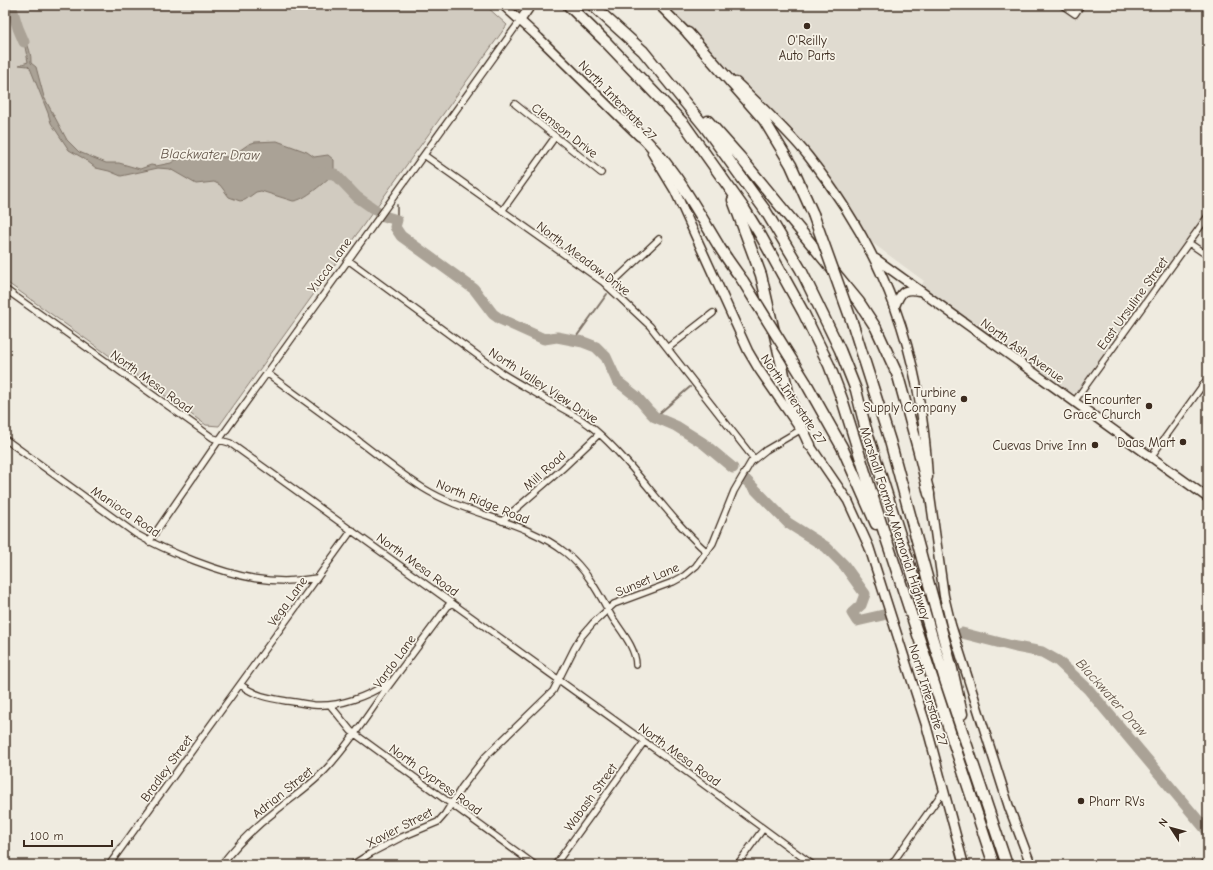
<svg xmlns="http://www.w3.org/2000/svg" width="1213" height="870" viewBox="0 0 1213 870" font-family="'Comic Neue',sans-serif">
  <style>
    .built { fill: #e0dbd0 }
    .green { fill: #d1cbc0; stroke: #867a6f }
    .water { fill: #aaa296; stroke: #7e7266 }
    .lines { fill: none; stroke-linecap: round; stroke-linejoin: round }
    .stream { stroke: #7e7266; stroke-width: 2 }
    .river { stroke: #aaa296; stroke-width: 11 }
    .street-casing { stroke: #3b2a1e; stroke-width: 8 }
    .secondary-casing { stroke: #3b2a1e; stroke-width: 11 }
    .highway-casing { stroke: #3b2a1e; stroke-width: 13 }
    .street { stroke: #f7f3e8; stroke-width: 5.5 }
    .secondary { stroke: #f7f3e8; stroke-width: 8 }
    .highway { stroke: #f7f3e8; stroke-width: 10 }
    .highway-bridge-casing { stroke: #3b2a1e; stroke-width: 13; stroke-linecap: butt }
    .highway-bridge { stroke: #f7f3e8; stroke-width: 10 }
    .poi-dot { fill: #3b2a1e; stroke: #f7f3e8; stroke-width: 1.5 }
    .labels { text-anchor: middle; stroke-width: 3.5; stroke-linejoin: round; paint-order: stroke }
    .poi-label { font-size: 13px; fill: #3b2a1e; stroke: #f7f3e8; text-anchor: end }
    .street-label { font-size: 13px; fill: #3b2a1e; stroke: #f7f3e8 }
    .water-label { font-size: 14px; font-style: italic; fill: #625448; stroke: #f7f3e8 }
  </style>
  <rect width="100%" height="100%" fill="#efebe0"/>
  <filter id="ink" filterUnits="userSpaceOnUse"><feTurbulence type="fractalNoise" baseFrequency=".025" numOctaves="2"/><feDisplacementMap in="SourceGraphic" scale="8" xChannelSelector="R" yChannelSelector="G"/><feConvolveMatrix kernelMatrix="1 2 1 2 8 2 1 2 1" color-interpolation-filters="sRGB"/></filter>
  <g filter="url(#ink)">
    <path class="built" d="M665,5H1208V209L1077,391L1073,393L1068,392L921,286L924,281L871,242L808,151L771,111Z"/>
    <path class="green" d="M5,5H485L507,25L219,426L206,425L5,281Z"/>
    <path class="water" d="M11,5H12C15,9 14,13 16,17C20,32 32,46 31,63L36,67L44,97L67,140L79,152L106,163H119L140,169L151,165L156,166L171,163L177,159L183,158H191L202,156L230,157L249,144L255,142L277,141L307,152L314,157L328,155L334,160V173C326,181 304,201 293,201L261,191L256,192L245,200L240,201L229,197L220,185L214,182L196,184L170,169L158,168L121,176L109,171L96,168L83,158L69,150L51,123L48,113L30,68L28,66L19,65L28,62L24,42L17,25Z"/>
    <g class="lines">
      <path class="stream" d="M397,205V220
        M574,340L607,294
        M655,417L690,387"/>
      <path class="river" d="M11,5L18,28L24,42
        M318,173L335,174L357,197L377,211
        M384,216L397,220L395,227L401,236L474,289L493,314L500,319L544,339L557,337L583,342L596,347L606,357L617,381L636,396L649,411L655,417L676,426L703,443L733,468
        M746,480L788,523L826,547L844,565L865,594L861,605L852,613L857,621L883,615
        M962,633L1016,647L1042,652L1058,661L1088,689L1208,832"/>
      <defs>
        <path id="street" d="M1062,5L1075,14L1081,5
          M515,104L601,173
          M424,155L603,282L650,326L754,459
          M502,211L555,137
          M1189,243L1208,256
          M348,260L503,374C521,385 539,395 558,406C570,413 583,419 594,429C636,465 665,515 707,552
          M608,287L659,239
          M5,289L213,438L230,443L688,773L813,865
          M668,348L713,313
          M267,373C296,395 326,416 355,438C377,455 400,473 423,488C468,516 525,520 566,553C587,570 599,594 612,617C621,631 636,648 636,665
          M1074,402L1208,216
          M5,439L136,534C155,545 174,553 195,561C237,577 272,586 317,578
          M1151,457L1208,378
          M502,521L562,469L599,434
          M149,542L219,440L520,21
          M241,685C255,696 269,698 287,701C296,702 305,704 314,705C340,707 368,696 390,682
          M330,705L351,731L535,865
          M109,865L352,530
          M221,865C237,844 256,826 277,810C294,796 313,784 328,767C349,744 366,718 384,692C406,662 429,632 451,602
          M352,865L371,853L402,837L438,822L445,814L462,787L486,756L553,691L574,649L581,637L593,623L614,604L673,582L684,576L696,566L713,543L734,491L751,462L766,450L800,430
          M555,865L644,742
          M737,865L763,829
          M891,865L944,790"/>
        <path id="secondary" d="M503,5L539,38L639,136
          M659,5L691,37
          M520,21L531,5
          M736,82C761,106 787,130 808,156C886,254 921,353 928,477
          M652,153L675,191L748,351L758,368L798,426
          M876,259L1208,498
          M895,306C901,292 903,288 919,291
          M807,441L848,501L869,547L927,728L964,865
          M929,489L944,596L951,625L1009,807L1031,865
          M1205,865L1208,862"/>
        <path id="highway" d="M568,5L605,41L684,124L745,210L761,236L803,312L829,365L842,399L881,523L994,865
          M592,5L643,51L705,127L765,210L801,270L820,309L840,350L856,390L865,426L923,607L946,683L1007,865
          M688,33L764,120L791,165L813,214
          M708,121L740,157L859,302L876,328L898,376L919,452L929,494
          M636,131C672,163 695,207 720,248C727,259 735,270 743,281
          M733,200L761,275L788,392L797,418L810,445
          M853,325L890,441L952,669L962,714
          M806,383L842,447L876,524"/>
      </defs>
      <use href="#street" class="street-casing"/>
      <use href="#secondary" class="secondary-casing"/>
      <use href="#highway" class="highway-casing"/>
      <use href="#street" class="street"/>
      <use href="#secondary" class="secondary"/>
      <use href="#highway" class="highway"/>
      <defs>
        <path id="highway-bridge" d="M813,214L853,325
          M743,281L806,383"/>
      </defs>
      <use href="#highway-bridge" class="highway-bridge-casing"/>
      <use href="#highway-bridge" class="highway-bridge"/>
    </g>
  </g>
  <g class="poi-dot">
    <circle cx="807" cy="26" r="4"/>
    <circle cx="964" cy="399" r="4"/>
    <circle cx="1149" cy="406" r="4"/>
    <circle cx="1183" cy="442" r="4"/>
    <circle cx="1095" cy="445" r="4"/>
    <circle cx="1081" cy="801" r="4"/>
  </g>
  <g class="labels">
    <g class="poi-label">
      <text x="807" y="45" text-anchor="middle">O'Reilly<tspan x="807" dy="15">Auto Parts</tspan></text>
      <text x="956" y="397">Turbine<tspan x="956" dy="15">Supply Company</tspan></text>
      <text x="1141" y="404">Encounter<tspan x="1141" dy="15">Grace Church</tspan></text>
      <text x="1175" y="447">Daas Mart</text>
      <text x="1087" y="450">Cuevas Drive Inn</text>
      <text x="1089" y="806" text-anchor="start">Pharr RVs</text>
    </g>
    <g class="street-label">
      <text transform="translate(618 100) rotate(46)" y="5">North Interstate 27</text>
      <text transform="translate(565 130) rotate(38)" y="5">Clemson Drive</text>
      <text transform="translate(584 258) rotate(37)" y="5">North Meadow Drive</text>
      <text transform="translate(329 265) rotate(-54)" y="5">Yucca Lane</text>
      <text transform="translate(1132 303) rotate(-54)" y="5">East Ursuline Street</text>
      <text transform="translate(1023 350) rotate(36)" y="5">North Ash Avenue</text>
      <text transform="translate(152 381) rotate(36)" y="5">North Mesa Road</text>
      <text transform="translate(544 385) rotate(33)" y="5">North Valley View Drive</text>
      <text transform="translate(794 399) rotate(56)" y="5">North Interstate 27</text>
      <text transform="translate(544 470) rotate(-42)" y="5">Mill Road</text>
      <text transform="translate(483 501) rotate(22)" y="5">North Ridge Road</text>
      <text transform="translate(126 511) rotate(34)" y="5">Manioca Road</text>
      <text transform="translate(896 523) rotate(72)" y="5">Marshall Formby Memorial Highway</text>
      <text transform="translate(418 564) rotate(36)" y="5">North Mesa Road</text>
      <text transform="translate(647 579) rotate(-23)" y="5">Sunset Lane</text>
      <text transform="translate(287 601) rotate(-54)" y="5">Vega Lane</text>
      <text transform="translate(394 661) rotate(-54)" y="5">Vardo Lane</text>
      <text transform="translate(929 695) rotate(73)" y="5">North Interstate 27</text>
      <text transform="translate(680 754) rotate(36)" y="5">North Mesa Road</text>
      <text transform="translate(166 768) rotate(-54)" y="5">Bradley Street</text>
      <text transform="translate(436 779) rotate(36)" y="5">North Cypress Road</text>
      <text transform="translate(282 792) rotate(-39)" y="5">Adrian Street</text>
      <text transform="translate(590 797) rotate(-54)" y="5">Wabash Street</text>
      <text transform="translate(399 827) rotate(-27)" y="5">Xavier Street</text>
    </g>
    <g class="water-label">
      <text transform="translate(210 154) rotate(1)" y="5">Blackwater Draw</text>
      <text transform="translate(1112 697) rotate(48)" y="5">Blackwater Draw</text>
    </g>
  </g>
  <rect width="1213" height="870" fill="none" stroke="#f7f3e8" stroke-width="20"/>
  <rect x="10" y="10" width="1193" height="850" fill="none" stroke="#3b2a1e" stroke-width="1.5" filter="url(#ink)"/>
  <g transform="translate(1171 828) rotate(306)" stroke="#f7f3e8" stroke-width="3" paint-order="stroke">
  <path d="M0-3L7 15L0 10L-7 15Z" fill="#3b2a1e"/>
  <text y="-6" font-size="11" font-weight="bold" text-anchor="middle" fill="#3b2a1e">N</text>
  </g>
  <path d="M24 840v6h88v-6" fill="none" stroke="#3b2a1e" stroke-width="2"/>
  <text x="30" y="840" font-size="12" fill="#3b2a1e" stroke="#f7f3e8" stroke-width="3" paint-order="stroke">100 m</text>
</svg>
